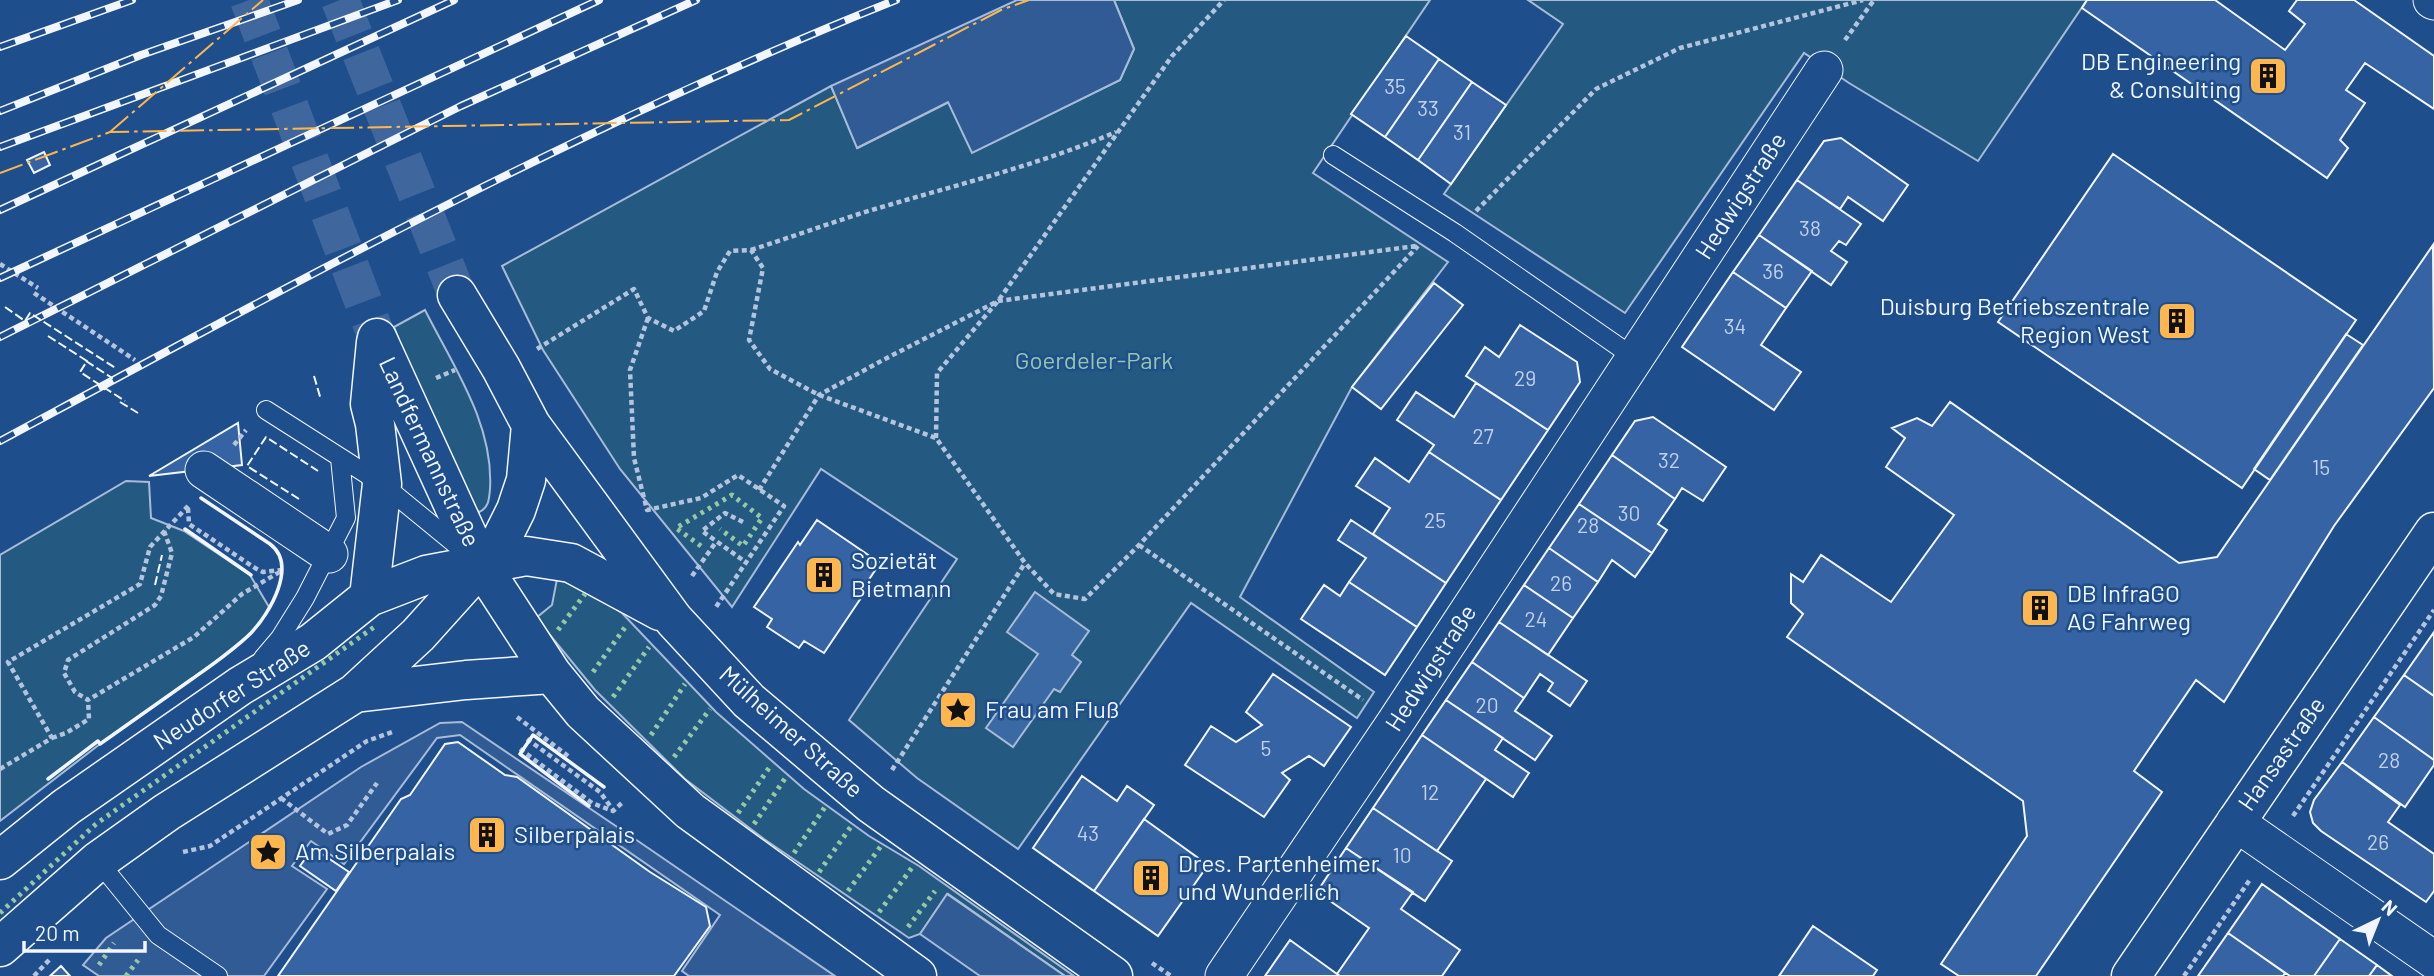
<svg xmlns="http://www.w3.org/2000/svg" width="2434" height="976" viewBox="0 0 2434 976" font-family="Barlow,sans-serif">
  <style>
    .green { fill: #245a82; stroke: #a8bbd7; stroke-width: 2 }
    .parking { fill: #305b95; stroke: #a8bbd7; stroke-width: 2 }
    .water { fill: #3b69a3; stroke: #a8bbd7; stroke-width: 2 }
    .building { fill: #3563a3; stroke: #f2f6ff; stroke-width: 2 }
    .lines { fill: none; stroke-linecap: round; stroke-linejoin: round }
    .secondary-tunnel { stroke: #3f679d; stroke-width: 38; stroke-dasharray: 38 19; stroke-linecap: butt }
    .lane-casing { stroke: #f2f6ff; stroke-width: 20 }
    .street-casing { stroke: #f2f6ff; stroke-width: 39 }
    .secondary-casing { stroke: #f2f6ff; stroke-width: 41 }
    .path { stroke: #b3c4dc; stroke-width: 4.5; stroke-dasharray: 5 3.5; stroke-linecap: butt }
    .lane { stroke: #1f4e8c; stroke-width: 18 }
    .street { stroke: #1f4e8c; stroke-width: 37 }
    .secondary { stroke: #1f4e8c; stroke-width: 38 }
    .rail-casing { stroke: #f2f6ff; stroke-width: 8 }
    .rail { stroke: #1f4e8c; stroke-width: 5; stroke-dasharray: 16; stroke-linecap: butt }
    .hedge { stroke: #97c8a6; stroke-width: 5; stroke-dasharray: 3.5 5; stroke-linecap: butt }
    .fence { stroke: #f2f6ff; stroke-width: 2; stroke-dasharray: 9 3.5; stroke-linecap: butt }
    .wall { stroke: #f2f6ff; stroke-width: 3.5 }
    .power { stroke: #ffb74d; stroke-width: 2; stroke-dasharray: 24 5 3.5 5; stroke-linecap: butt }
    .labels { text-anchor: middle; stroke-width: 5; stroke-linejoin: round; paint-order: stroke }
    .number-label { font-size: 21px; fill: #c3d1e8 }
    .poi-label { font-size: 24px; fill: #f2f6ff; stroke: #1f4e8c; text-anchor: start }
    .street-label { font-size: 24px; fill: #f2f6ff; stroke: #1f4e8c }
    .park-label { font-size: 24px; fill: #97c8a6; stroke: #1f4e8c }
  </style>
  <rect width="100%" height="100%" fill="#1f4e8c"/>
  <path class="green" d="M1114,0H1430L1313,173L1448,262L1352,387L1240,597L1374,692L1357,718L1191,603L1018,849L917,778L849,720L957,559L821,469L732,607L620,469L543,350L502,266L831,86L858,148L949,102L973,152L1120,80L1134,49Z
    M1528,0H2087L1978,161L1849,83L1804,53L1625,313L1444,194L1563,24Z
    M425,310C453,366 494,424 490,489C489,499 489,508 479,512L474,508L417,385L394,327Z
    M126,481L149,482L151,518L184,531L250,575L269,607L261,622L250,634L215,662L100,744L0,821V555Z
    M557,579L585,589L622,613L716,712L804,789L869,836L919,866L1074,976H1065L948,894L920,934L909,938L764,839L685,779L595,690L536,618L552,605Z"/>
  <path class="parking" d="M1017,0H1114L1134,49L1120,80L972,153L948,102L857,148L831,86Z
    M462,722L635,839L835,976H689L682,971L720,915L460,735L437,738L344,864L311,841L292,866L327,889L264,976H99L83,965L106,938L361,767L440,723Z
    M947,894L1065,976H980L920,934Z"/>
  <path class="water" d="M1035,592L1089,631L1072,655L1081,662L1060,692L1054,689L1013,747L986,728L1038,654L1007,632Z"/>
  <path class="building" d="M2087,0H2215L2285,50L2305,24L2289,11L2297,0H2354L2434,56V109L2365,63L2346,90L2365,103L2340,140L2348,148L2327,178L2082,8Z
    M1406,36L1439,59L1385,137L1351,114Z
    M1439,59L1472,82L1418,160L1385,137Z
    M1472,82L1506,105L1451,184L1418,160Z
    M1841,138L1908,185L1883,221L1848,197L1840,209L1797,180L1824,141Z
    M44,152L50,165L34,173L27,160Z
    M2113,154L2356,320L2242,488L1998,322Z
    M1797,180L1861,224L1846,245L1839,241L1831,251L1847,262L1831,285L1759,235Z
    M1759,235L1812,271L1786,308L1733,272Z
    M2433,245L2434,388L2334,526L2224,702L2196,680L2134,771L2162,792L2036,976H1959L1941,964L2027,836L2023,801L1787,637L1803,614L1791,603V574L1803,582L1821,555L1891,602L1954,515L1886,467L1905,438L1892,428L1917,418L1932,426L1950,402L2179,563L2217,557Z
    M1733,272L1786,308L1761,345L1801,372L1774,410L1682,347Z
    M1434,283L1463,305L1381,409L1352,387Z
    M1520,325L1577,362L1580,382L1548,430L1466,376L1485,347L1499,357Z
    M2346,334L2363,345L2270,480L2254,469Z
    M1476,383L1548,430L1501,500L1429,452L1434,445L1397,420L1416,392L1454,417Z
    M1653,417L1726,467L1703,501L1682,488L1675,499L1612,455L1635,421Z
    M238,423L242,465L149,476Z
    M1429,452L1501,500L1446,583L1373,534L1390,508L1356,486L1375,458L1409,482Z
    M1612,455L1675,499L1658,524L1667,530L1652,553L1579,504Z
    M1579,504L1652,553L1635,577L1612,560L1598,582L1549,548Z
    M817,520L880,563L864,587L867,589L824,653L804,641L799,648L767,627L772,619L754,607L798,542L800,545Z
    M1351,520L1446,583L1417,627L1349,582L1366,558L1338,540Z
    M1549,548L1598,582L1573,618L1524,585Z
    M1349,582L1417,627L1385,675L1301,619L1324,585L1340,596Z
    M1524,585L1573,618L1548,655L1499,622Z
    M1499,622L1587,681L1570,706L1548,691L1553,683L1540,674L1524,698L1472,662Z
    M2434,632V696L2404,675Z
    M1472,662L1524,698L1515,711L1552,736L1535,760L1446,700Z
    M1273,674L1351,727L1324,766L1309,756L1282,773L1290,780L1264,817L1185,765L1211,726L1236,742L1262,725L1246,712Z
    M2404,675L2434,696V760L2374,717Z
    M1446,700L1503,738L1495,750L1529,773L1513,797L1422,735Z
    M2374,717L2434,760V765L2405,807L2342,762Z
    M1422,735L1486,779L1437,851L1373,808Z
    M458,742L505,775L517,777L650,872L706,907L710,926L674,976H278L401,799L410,795L445,744Z
    M2342,762L2400,805L2388,822L2434,854V891L2426,902L2321,831L2313,823L2310,812L2314,800Z
    M1082,776L1117,801L1127,786L1154,805L1094,891L1033,848Z
    M1373,808L1452,861L1425,901L1346,848Z
    M1144,819L1208,865L1158,936L1094,891Z
    M313,848L349,872L336,891L300,866Z
    M1346,848L1413,892L1401,909L1460,950L1442,976H1340L1337,974L1369,928L1317,892Z
    M2262,884L2340,939L2314,976H2290L2228,933Z
    M1813,926L1877,970L1873,976H1779Z
    M2228,933L2285,973L2283,976H2198Z
    M2340,939L2377,965L2369,976H2314Z
    M1290,940L1337,974L1340,976H1265Z
    M2377,965L2392,976H2369Z
    M61,966L70,976H50Z"/>
  <g class="lines">
    <path class="secondary-tunnel" d="M249,0L377,338
      M340,0L457,295"/>
    <defs>
      <path id="lane" d="M1333,155L1455,233L1635,358
        M266,410L382,484L465,552
        M263,658L280,638L305,598L346,518L340,458
        M98,861L158,935L218,976"/>
      <path id="street" d="M2432,0L2434,1
        M204,470L329,554
        M2235,822L2434,960
        M1224,976L1395,723L1824,70"/>
      <path id="secondary" d="M457,295L501,368L531,425L674,620L749,701L871,804L1113,976
        M377,338L481,565L552,674L583,712L690,811L917,976
        M369,597L382,484L375,424L370,404L376,342
        M355,693L466,680L552,674
        M0,860L66,807L240,686L313,642L369,597L426,575L526,556L571,563L660,611
        M0,947L98,861L167,812L355,693L418,635L481,565L502,538L516,510L526,480L531,425
        M2131,976L2434,532"/>
    </defs>
    <use href="#lane" class="lane-casing"/>
    <use href="#street" class="street-casing"/>
    <use href="#secondary" class="secondary-casing"/>
    <path class="path" d="M1845,40L1874,0
      M1476,211L1596,89L1680,48L1863,0
      M751,250C788,238 825,225 862,213C947,187 1034,167 1116,132
      M0,264L38,288
      M34,293L135,360
      M648,318L630,370L634,458L647,510L701,498L738,475L784,506L716,607
      M537,349L634,289L648,318L674,331L704,311L717,272L730,251L751,250L763,268L749,340L770,369L819,395L936,438L1025,563L1054,594L1085,599L1139,545L1418,246
      M436,378L455,370
      M936,438L937,373L998,301L1172,56L1224,0
      M234,445L246,430
      M759,490L819,395L883,360L998,301L1416,246
      M188,508L189,524L255,568L263,572L282,570
      M743,522L725,513L702,531L747,563
      M164,531L172,553L161,596L155,605L68,660L64,673L75,692L88,700L194,637L242,594L283,570
      M1139,545L1363,700
      M692,576L716,542
      M517,717L568,756
      M52,738L66,733L89,719L88,700
      M527,739L600,792L613,810
      M520,749L592,803L613,811L624,801
      M0,769L52,738L8,662L140,584L150,547L189,505
      M892,770L1025,563
      M281,798L328,834L347,825L377,783
      M2293,816L2434,610
      M183,852L210,846L367,741L395,731
      M1152,963L1171,976
      M34,976L50,959
      M2184,976L2251,878"/>
    <use href="#lane" class="lane"/>
    <use href="#street" class="street"/>
    <use href="#secondary" class="secondary"/>
    <defs>
      <path id="rail" d="M0,47L132,0
        M0,111L141,55L298,0
        M0,147L398,0
        M0,210L454,0
        M0,278L599,0
        M0,337L461,106L696,0
        M0,441C294,283 586,123 896,0"/>
    </defs>
    <use href="#rail" class="rail-casing"/>
    <use href="#rail" class="rail"/>
    <path class="hedge" d="M701,546L676,528L732,495L762,518L743,546L720,529
      M558,630L585,594
      M593,672L626,626
      M613,697L649,647
      M651,735L685,684
      M674,757L710,709
      M738,813L769,768
      M754,824L786,777
      M794,853L825,807
      M819,872L852,825
      M848,891L881,846
      M879,912L914,865
      M0,913L96,824L377,625
      M908,927L935,891
      M99,965L114,943
      M126,976L138,960"/>
    <path class="fence" d="M5,307L25,321L30,313L117,369
      M48,336L87,361L80,372L125,401
      M86,361L112,378L104,390
      M314,376L321,400
      M120,402L138,413
      M299,499L247,466L266,437L318,471
      M155,585L162,555"/>
    <path class="wall" d="M185,529L251,575
      M48,779L98,741L100,744C131,722 162,700 192,679C212,665 234,650 251,633C270,613 298,565 270,544L201,498
      M589,806L520,754L533,735L604,787"/>
    <path class="power" d="M110,132L263,0
      M0,173L110,132L789,120L1001,10L1029,0"/>
  </g>
  <defs>
    <symbol id="building-square" viewBox="-11 -11 22 22"><rect x="-9" y="-9" width="18" height="18" rx="4" fill="#ffb74d" stroke="#1f4e8c"/><path d="M-4-6H4V6H1V3H-1V6H-4ZM-2.5-4.3h1.7v1.8h-1.7ZM.8-4.3h1.7v1.8H.8ZM-2.5-1h1.7V.8h-1.7ZM.8-1h1.7V.8H.8Z" fill="#111"/></symbol>
    <symbol id="sight-square" viewBox="-11 -11 22 22"><rect x="-9" y="-9" width="18" height="18" rx="4" fill="#ffb74d" stroke="#1f4e8c"/><path d="M0-6L1.8-2.2L6-1.7L2.9 1.2L3.7 5.4L0 3.3L-3.7 5.4L-2.9 1.2L-6-1.7L-1.8-2.2Z" fill="#111"/></symbol>
  </defs>
  <g fill-rule="evenodd">
    <use href="#building-square" x="2246" y="54" width="44" height="44"/>
    <use href="#building-square" x="2155" y="299" width="44" height="44"/>
    <use href="#building-square" x="802" y="553" width="44" height="44"/>
    <use href="#building-square" x="2018" y="586" width="44" height="44"/>
    <use href="#sight-square" x="936" y="688" width="44" height="44"/>
    <use href="#building-square" x="465" y="813" width="44" height="44"/>
    <use href="#sight-square" x="246" y="830" width="44" height="44"/>
    <use href="#building-square" x="1129" y="856" width="44" height="44"/>
  </g>
  <g class="labels">
    <g class="number-label">
      <text x="1395" y="94">35</text>
      <text x="1428" y="116">33</text>
      <text x="1462" y="140">31</text>
      <text x="1810" y="236">38</text>
      <text x="1773" y="279">36</text>
      <text x="1735" y="334">34</text>
      <text x="1525" y="386">29</text>
      <text x="1483" y="444">27</text>
      <text x="1669" y="468">32</text>
      <text x="2321" y="475">15</text>
      <text x="1629" y="521">30</text>
      <text x="1435" y="528">25</text>
      <text x="1588" y="533">28</text>
      <text x="1561" y="591">26</text>
      <text x="1536" y="627">24</text>
      <text x="1487" y="713">20</text>
      <text x="1266" y="756">5</text>
      <text x="2389" y="768">28</text>
      <text x="1430" y="800">12</text>
      <text x="1088" y="841">43</text>
      <text x="2378" y="850">26</text>
      <text x="1402" y="863">10</text>
    </g>
    <g class="poi-label">
      <text x="2241" y="70" text-anchor="end">DB Engineering<tspan x="2241" dy="28">&amp; Consulting</tspan></text>
      <text x="2150" y="315" text-anchor="end">Duisburg Betriebszentrale<tspan x="2150" dy="28">Region West</tspan></text>
      <text x="851" y="569">Sozietät<tspan x="851" dy="28">Bietmann</tspan></text>
      <text x="2067" y="602">DB InfraGO<tspan x="2067" dy="28">AG Fahrweg</tspan></text>
      <text x="985" y="718">Frau am Fluß</text>
      <text x="514" y="843">Silberpalais</text>
      <text x="295" y="860">Am Silberpalais</text>
      <text x="1178" y="872">Dres. Partenheimer<tspan x="1178" dy="28">und Wunderlich</tspan></text>
    </g>
    <g class="street-label">
      <text transform="translate(1741 196) rotate(-57)" y="8">Hedwigstraße</text>
      <text transform="translate(429 452) rotate(65)" y="8">Landfermannstraße</text>
      <text transform="translate(1431 668) rotate(-57)" y="8">Hedwigstraße</text>
      <text transform="translate(232 695) rotate(-33)" y="8">Neudorfer Straße</text>
      <text transform="translate(791 732) rotate(42)" y="8">Mülheimer Straße</text>
      <text transform="translate(2282 754) rotate(-55)" y="8">Hansastraße</text>
    </g>
    <g class="park-label">
      <text x="1094" y="369">Goerdeler-Park</text>
    </g>
  </g>
  <g transform="translate(2378 920) rotate(43)" stroke="#1f4e8c" stroke-width="5" paint-order="stroke">
  <path d="M0-5L12 26L0 18L-12 26Z" fill="#f2f6ff"/>
  <text y="-10" font-size="19" font-weight="bold" text-anchor="middle" fill="#f2f6ff">N</text>
  </g>
  <path d="M24 941v10h121v-10" fill="none" stroke="#f2f6ff" stroke-width="3.5"/>
  <text x="35" y="941" font-size="21" fill="#f2f6ff" stroke="#1f4e8c" stroke-width="5" paint-order="stroke">20 m</text>
</svg>
